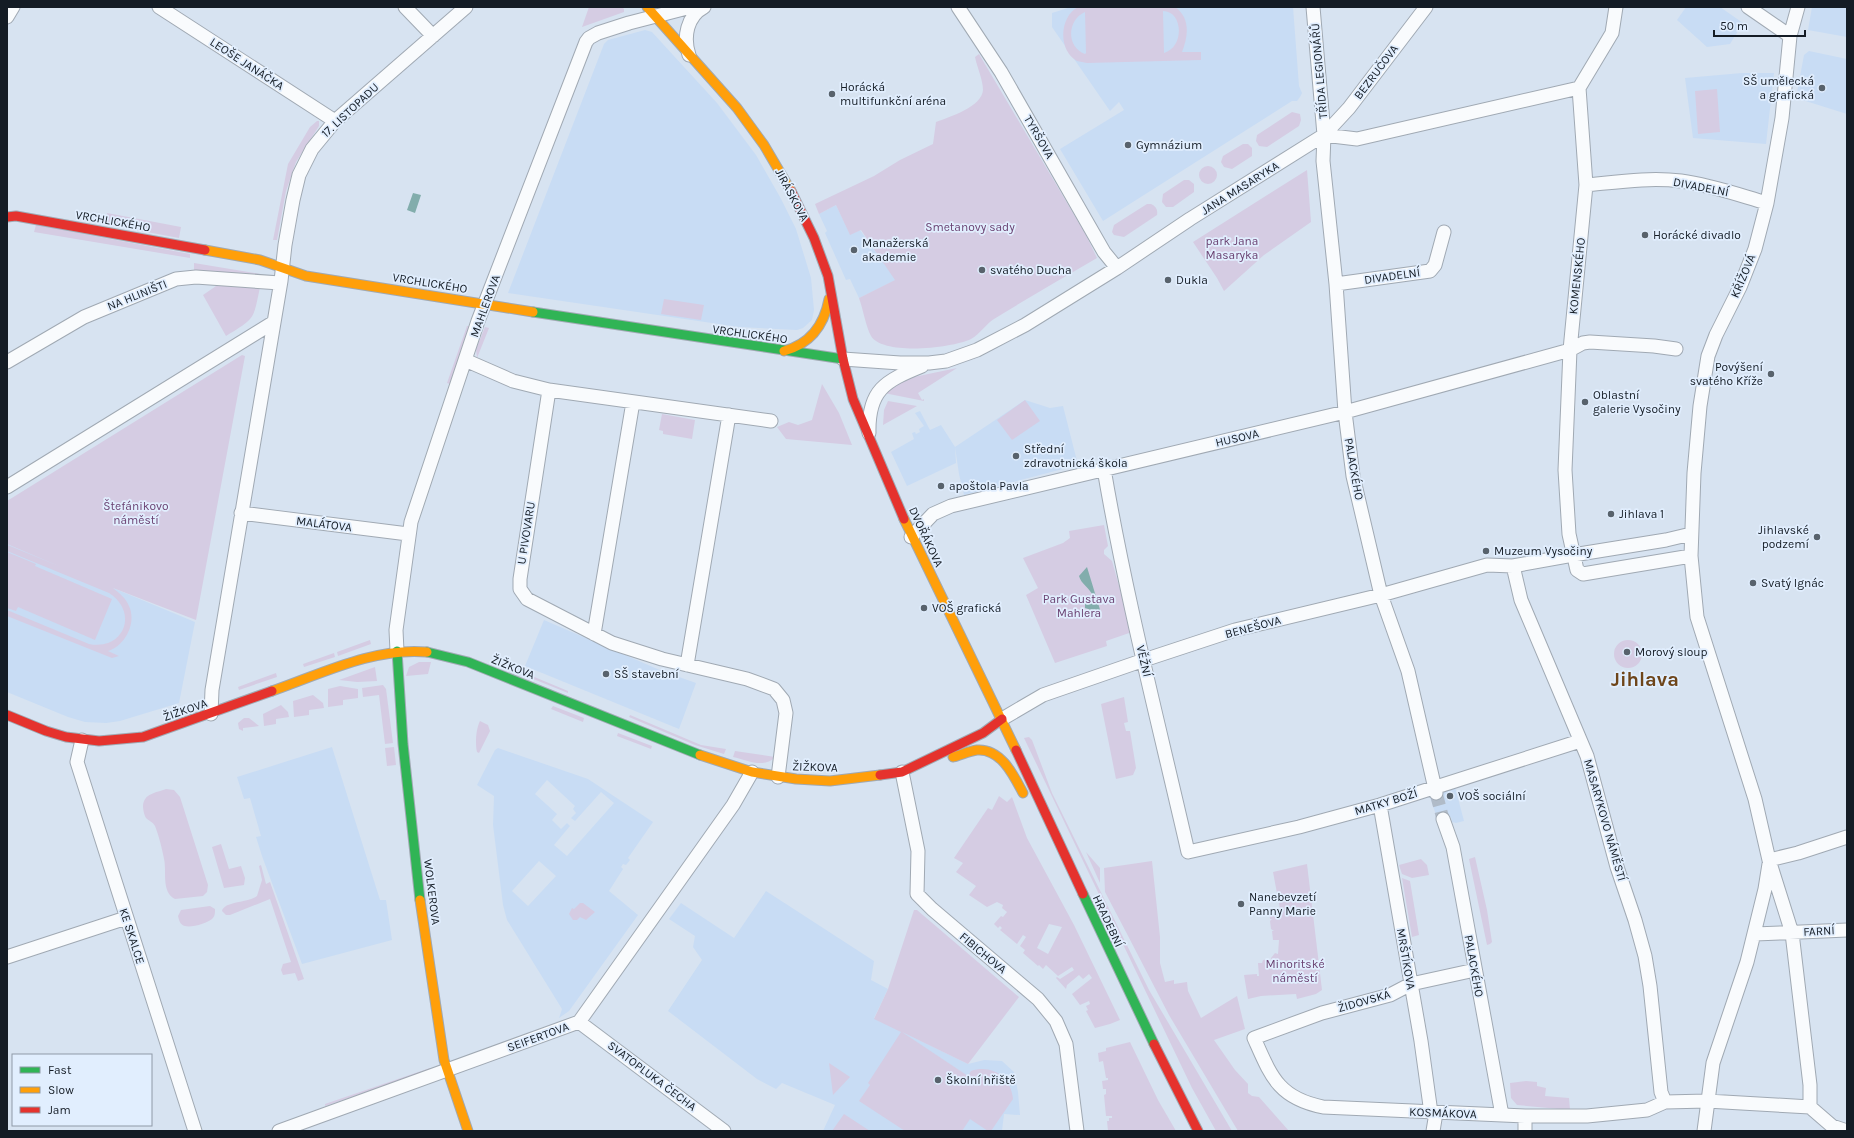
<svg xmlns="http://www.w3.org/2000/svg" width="1854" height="1138" viewBox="0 0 1854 1138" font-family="Karla,sans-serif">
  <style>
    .built { fill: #c8dcf4; fill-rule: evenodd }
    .green { fill: #d5cce3; fill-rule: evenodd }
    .water { fill: #82adac }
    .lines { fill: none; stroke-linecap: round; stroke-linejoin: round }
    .street-tunnel { stroke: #b0bbc8; stroke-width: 13; stroke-dasharray: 13 6; stroke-linecap: butt }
    .street-casing { stroke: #a0a9b3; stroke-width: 15 }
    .fast-casing { stroke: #a0a9b3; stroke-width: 11 }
    .slow-casing { stroke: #a0a9b3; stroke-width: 11 }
    .jam-casing { stroke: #a0a9b3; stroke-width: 11 }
    .street { stroke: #f9fbfd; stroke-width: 13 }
    .fast { stroke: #30b455; stroke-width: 9 }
    .slow { stroke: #ff9f0a; stroke-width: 9 }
    .jam { stroke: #e5322d; stroke-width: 9 }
    .poi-dot { fill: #58626c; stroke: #e1eefe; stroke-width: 1.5 }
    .labels { text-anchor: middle; stroke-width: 3.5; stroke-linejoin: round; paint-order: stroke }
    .street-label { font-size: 12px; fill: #141c25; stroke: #e1eefe }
    .poi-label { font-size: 12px; fill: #141c25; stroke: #e1eefe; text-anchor: start }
    .park-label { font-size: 12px; fill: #6b4272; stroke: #e1eefe }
    .town-label { font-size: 20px; font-weight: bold; fill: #6e451a; stroke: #e1eefe }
  </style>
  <rect width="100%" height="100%" fill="#d7e3f1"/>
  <path class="built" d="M1071,7H1293L1299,86L1302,93L1300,97L1297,101H1292L1103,221L1060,149L1124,110L1119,102L1110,111L1052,27V13Z
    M1686,7H1720L1743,23L1730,44L1707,47L1677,20Z
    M1812,7H1847V37L1808,30Z
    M645,30L652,32L717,103L756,155L780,197L796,229L811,278L814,310L812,320L803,328L797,330L739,327L508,293L604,44L608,40Z
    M1809,51L1847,59V114L1796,98L1804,55Z
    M1742,73H1774L1766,144L1693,138L1685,78Z
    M836,205L850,234L860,230L896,280L859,298L850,279L846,280L825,233L827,231L819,214Z
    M1025,400L1050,408L1063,406L1078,465L964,495L959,474L955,447Z
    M920,411L930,430L941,425L955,447L956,463L907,486L891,452L914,439L912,433L915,432L916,434L920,432L919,429L924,426L915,413Z
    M7,544L195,622L179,703L120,721L106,723L85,722L68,717L7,692Z
    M544,620L662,671L696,683L679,729L525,666Z
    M332,747L380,900H386L392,940L302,964L262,856L256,837L261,836L250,798L244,799L237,777Z
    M498,748L588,779L653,822L628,858L630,860L626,865L623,864L621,867L623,869L609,891L638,915L569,1011L559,1018L562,1009L507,920L503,905L493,825L494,796L477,785L495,750ZM547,780L575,806L573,809L576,813L571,818L575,821L601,792L614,803L567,856L554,845L570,826L567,823L561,829L552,820L557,814L535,794ZM539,861L556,876L528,906L512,891Z
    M1455,787L1464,821L1456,823L1452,822L1451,817L1438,821L1429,794Z
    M766,891L874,961L871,980L888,989L874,1018L968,1064L984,1060L1002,1061L1014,1072L1018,1092L1020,1115L1004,1114L1002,1131H823L835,1105L782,1083L776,1089L757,1079L668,1011L702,960L693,947L695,936L669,919L681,903L734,938Z"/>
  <path class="green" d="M589,7H622L624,9V12L582,27Z
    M1078,7H1175C1191,18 1188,37 1182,52H1201V60L1087,63C1084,62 1080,62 1077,61C1058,51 1059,17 1078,7ZM1163,11C1183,11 1185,47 1164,53ZM1085,12L1086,53L1085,54C1066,47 1067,20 1085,12Z
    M979,54L1086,235L1097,258C1063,278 1028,298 994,319C986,324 980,334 971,339C953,348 883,356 871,336C866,327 863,309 859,298L895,280L861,230L850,235L836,205L819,214L815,204L874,176L900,160L933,144L936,122C949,117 982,107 983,90C983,80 977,67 975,57Z
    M1717,89L1720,132L1698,134L1695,91Z
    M1292,112L1300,114L1301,120L1299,126L1267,147L1259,146L1256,141L1257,135Z
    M317,121H319V126L296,162L286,191L277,240H273L288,164L310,127Z
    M1243,144H1248L1252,148V156L1232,169L1224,167L1221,162L1223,156Z
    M1199 175a9 9 0 1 1 18 0a9 9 0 1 1-18 0Z
    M1307,170L1311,222L1264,255L1224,291L1217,278L1193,242Z
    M1184,180H1189L1194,184V192L1173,207H1166L1162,202L1163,194Z
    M1147,204H1151C1156,206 1158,210 1157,215L1124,237L1114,235L1112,232L1114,225Z
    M107,213L181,227L179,238L110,225L106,219Z
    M36,225L190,254V258L34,232Z
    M194,263L260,274L259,276L194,272Z
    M219,284L260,287C253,321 255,318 226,336L203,295Z
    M664,299L704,305L701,320L661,314Z
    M467,326H469L450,384L447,383Z
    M485,327L489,328L477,358L476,349Z
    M242,355L245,356L196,620L113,588C119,593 126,598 129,606C137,623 125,646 108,651L119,656L112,658L7,616V610L89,644C124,651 139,612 109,593L7,551V545L10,546L61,567L7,544V501Z
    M957,368L918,393L922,400L924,399V401L884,393L909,378Z
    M822,384L839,413L852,445L786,439L777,427L789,422L798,425L812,420Z
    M1025,400L1040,421L1012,440L997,420Z
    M888,401L917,406L883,425L884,410Z
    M662,414L695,420L692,439L663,434V431L659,430Z
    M1104,525L1108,546L1104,550V554L1112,561L1132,632L1106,641L1107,646L1055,663L1026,595L1038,588L1023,558L1063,543L1070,538L1069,531Z
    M7,552L36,564L35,566L112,599L95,640L18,607L16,611L7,608Z
    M1614 654a14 14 0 1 1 28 0a14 14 0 1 1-28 0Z
    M370,640L371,644L338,656L337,652Z
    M334,653L335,657L304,667L303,664Z
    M419,662H431L428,674L406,676L409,667Z
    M503,664L568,691V693L501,666Z
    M375,667L377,681L357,682L339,680Z
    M276,673L277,677L239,690L238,687Z
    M383,685L386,689L393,743L385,744L379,695L363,697L362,688Z
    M340,686L358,689V698L343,700V705L328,707V689Z
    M313,695L323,703L324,708L309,710V715L294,717L293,701Z
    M1124,697L1128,722L1124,723L1126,731H1130L1136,768L1133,775L1116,779L1101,704Z
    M281,705L288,712L289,717L276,719V724L264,726L263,714Z
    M553,706L584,718L583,722L551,709Z
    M630,715L701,745L726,749L724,754L695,745L629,717Z
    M244,718H249L259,726L243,728V731L239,729L238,723Z
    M480,721L488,725L490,731L479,753L477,752C475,743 476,729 480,721Z
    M618,733L652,746L651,749L617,736Z
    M1029,737L1032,740L1052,793L1149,990L1232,1131H1216L1192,1088L1024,738Z
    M394,747L396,765L387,766L385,748Z
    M735,751L775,757C764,769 747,760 733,757Z
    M802,761L824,763V770L801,769Z
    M166,789L174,790L180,797L208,885L207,892L203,896L175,899C161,892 167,871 164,859C162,849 159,836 155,826C153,822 149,821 146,818C144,815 143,809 143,806C144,793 156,793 166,789Z
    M999,796L1007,802L1012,797L1027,838L1074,925L1120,1020L1110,1024L1095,1028L1086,1011L1088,1010L1086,1006L1090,1004L1089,1001L1080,1005L1072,994L1092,978L1089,974L1083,979L1079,975L1067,985L1066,989L1056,978L1057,977L1060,979L1074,970L1072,967L1058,976L1046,965L1043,969L1039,965L1038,966L1023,953L1025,950L1020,946L1026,937L1023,935L1017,944L1000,930L1002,928L1000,926L998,928L994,924L1001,916L1003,917L1007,912L1002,908L1003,905L997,902L987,907L969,895L976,886L956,872L963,863L954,858L988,808L992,810ZM1049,924L1062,927L1048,954L1037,948Z
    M221,844L229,869L241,866L245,878L244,885L224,888L212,847Z
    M1086,852L1100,868V883Z
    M1475,857L1487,910L1492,942L1490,944L1487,945L1469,859Z
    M1421,859L1427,865L1429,875L1412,878L1402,874L1399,865Z
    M1152,861L1160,937V963L1165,982L1174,980V984L1187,982L1188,991L1201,1018L1237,996L1245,1029L1214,1040L1235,1070L1248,1084V1093L1252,1096L1259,1097L1289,1131H1238L1169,1015L1126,932L1105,892L1104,868Z
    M1307,864L1322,990L1316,994L1297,999L1296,994L1261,996L1248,999L1244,975L1257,974V976H1259L1258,963H1262L1263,960L1269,959L1272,962L1271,958L1275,953L1278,954L1279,940H1273L1272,931H1274L1271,929L1270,921L1272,919H1270L1269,910L1280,909L1273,872Z
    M261,865L266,884L270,882L304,979L298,981L295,973L283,975L281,970L283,964L291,962L270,899L230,915H226L222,911C224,901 248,903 257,896L262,880L259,866Z
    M1402,878L1410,881L1419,935L1412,937Z
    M580,903H583L595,912L586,920L580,917L577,920H573L569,914L572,908L574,909Z
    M210,906L215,909C215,913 215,915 213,918C209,923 191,928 185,926C180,925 179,920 178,916L181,910Z
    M914,910H917L1019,997L968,1064L902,1032L968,1076L971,1071C992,1064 1011,1077 1013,1099L991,1131H988L970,1119L962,1131H905L859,1101L870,1085L868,1083L901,1032L874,1019L888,989Z
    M1130,1042L1158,1100L1176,1131H1108L1107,1121H1109V1118H1112V1116H1106L1104,1095L1106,1094V1089H1103L1102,1081L1108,1080V1078H1106L1103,1061L1099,1062L1098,1053L1106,1051V1048Z
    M829,1063L850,1077L833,1095Z
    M430,1068L431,1070L325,1106V1104Z
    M1526,1081L1537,1082V1086L1546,1088L1545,1096L1569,1098L1570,1110L1517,1105L1511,1098L1510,1083Z
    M844,1114L870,1131H832Z"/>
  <path class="water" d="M413,193L421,195L415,213L407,210Z
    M1087,567L1101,613L1085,608V603L1093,596C1090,588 1081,584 1079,576Z"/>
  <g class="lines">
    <path class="street-tunnel" d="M1436,793L1443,819"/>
    <defs>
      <path id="street" d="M159,7L335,121
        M405,7L433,36
        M958,7L1001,72L1104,252L1117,268
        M1313,7L1324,135L1323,161L1336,284L1345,412L1353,476L1381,595L1408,671L1436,793
        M1616,7L1612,33L1579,88L1586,185L1570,350L1565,470L1569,534L1577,570L1583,574L1691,556
        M1748,7L1790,36
        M1798,7L1790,36L1782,118L1767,203L1755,249L1740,287L1716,335L1708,356L1700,406L1694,473L1691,556L1697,617L1755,799L1769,860L1792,933L1810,1085V1107
        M7,17L13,7
        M689,55C683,37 687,16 704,7
        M1324,135L1357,139L1579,88
        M1586,185C1617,182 1650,177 1681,181C1711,185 1739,195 1767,203
        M1336,284L1430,271L1435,265L1444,232
        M843,359L900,363H929L946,361L977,350L1025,325L1117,268L1190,219L1324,135L1349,108L1426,7
        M465,360L513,381L549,390L771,421
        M7,362L84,317L176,279L196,277L280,283
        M549,390L520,579V589L527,599L612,643L662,659L747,679L774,689L783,700L786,713L778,777
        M869,433C868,390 885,381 922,366
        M1104,469C1126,598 1159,725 1188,852L1299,827L1380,805L1580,741
        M7,487L274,322
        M241,513L408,534
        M911,537L933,514L951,506L1345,412L1570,350L1583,343L1590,342L1654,346L1676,349
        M1513,566L1521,600L1587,756L1617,867L1635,920L1645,956L1650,986L1661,1092L1665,1102L1707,1101L1810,1107
        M594,634L633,402
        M397,651L396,630L411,522L478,321L586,42L589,38L598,33L629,23L691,7
        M687,665L729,415
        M211,714L212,690L281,281L285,245L293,200L299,175L312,149L335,121L466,7
        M1002,719L1043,695L1144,660L1235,630L1381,595L1487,565L1513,566L1573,555L1666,540L1691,534
        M82,740L77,762L195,1131
        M902,772L918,851L917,894L932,909L1038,999L1056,1021L1066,1044L1077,1131
        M1380,805L1421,1041L1431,1113
        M1443,819L1453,847L1502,1115
        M1769,860L1798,853L1847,837
        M1755,934L1847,930
        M7,957L126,918
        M1475,970L1411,984L1390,995L1322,1013L1254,1038C1271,1076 1278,1098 1323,1107L1525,1116H1587L1647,1110L1665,1102
        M579,1022L724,1131
        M1810,1107L1832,1126L1847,1131
        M279,1131L579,1022L733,805L752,772
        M1433,1131L1436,1113
        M1525,1131V1116
        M1704,1131L1713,1063L1747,962L1765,889L1769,864"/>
      <path id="fast" d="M533,312L843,359
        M397,651L403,744L420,900
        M427,652L468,662L700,755
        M1083,894L1154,1044"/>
      <path id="slow" d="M647,7L737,108L764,145L791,191
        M205,250L260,260L306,276L533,312
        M784,351C810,344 824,326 829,299
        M904,519L1016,750
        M272,691C321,674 374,647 427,652
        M700,755L752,772L796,779L830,781L880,775
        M953,757C961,755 969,751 977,750C1001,748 1014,776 1023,793
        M420,900L444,1060L468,1131"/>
      <path id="jam" d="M791,191L814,238L828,276L843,359L853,399L904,519
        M7,217L16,216L205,250
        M7,715L46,731L66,737L99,741L143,737L272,691
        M1016,750L1083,894
        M880,775L902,772L983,733L1002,719
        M1154,1044L1198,1131"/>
    </defs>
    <use href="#street" class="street-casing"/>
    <use href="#fast" class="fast-casing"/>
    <use href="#slow" class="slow-casing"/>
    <use href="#jam" class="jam-casing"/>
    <use href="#street" class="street"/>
    <use href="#fast" class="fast"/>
    <use href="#slow" class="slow"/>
    <use href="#jam" class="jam"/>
  </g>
  <g class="poi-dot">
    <circle cx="1822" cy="88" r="4"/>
    <circle cx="832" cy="94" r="4"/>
    <circle cx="1128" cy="145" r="4"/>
    <circle cx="1645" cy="235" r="4"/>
    <circle cx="854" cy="250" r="4"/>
    <circle cx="982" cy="270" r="4"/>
    <circle cx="1168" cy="280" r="4"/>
    <circle cx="1771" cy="374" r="4"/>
    <circle cx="1585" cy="402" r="4"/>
    <circle cx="1016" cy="456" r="4"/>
    <circle cx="941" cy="486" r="4"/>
    <circle cx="1611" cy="514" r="4"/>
    <circle cx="1817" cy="537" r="4"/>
    <circle cx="1486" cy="551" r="4"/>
    <circle cx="1753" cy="583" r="4"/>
    <circle cx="924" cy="608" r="4"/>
    <circle cx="1627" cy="652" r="4"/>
    <circle cx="606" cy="674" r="4"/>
    <circle cx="1450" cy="796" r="4"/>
    <circle cx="1241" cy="904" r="4"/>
    <circle cx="938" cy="1080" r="4"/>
  </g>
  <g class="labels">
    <g class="street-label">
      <text transform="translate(247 64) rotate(33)" y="4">LEOŠE JANÁČKA</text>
      <text transform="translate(1319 71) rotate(-95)" y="4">TŘÍDA LEGIONÁŘŮ</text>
      <text transform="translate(1376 72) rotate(-53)" y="4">BEZRUČOVA</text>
      <text transform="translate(350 110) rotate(-43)" y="4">17. LISTOPADU</text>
      <text transform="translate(1039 137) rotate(60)" y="4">TYRŠOVA</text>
      <text transform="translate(1701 187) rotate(11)" y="4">DIVADELNÍ</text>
      <text transform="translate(1240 188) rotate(-32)" y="4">JANA MASARYKA</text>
      <text transform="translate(792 195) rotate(62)" y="4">JIRÁSKOVA</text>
      <text transform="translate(113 221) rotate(10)" y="4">VRCHLICKÉHO</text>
      <text transform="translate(1392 276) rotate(-8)" y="4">DIVADELNÍ</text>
      <text transform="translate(1577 276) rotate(-84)" y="4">KOMENSKÉHO</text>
      <text transform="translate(1743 276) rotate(-67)" y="4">KŘÍŽOVÁ</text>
      <text transform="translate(430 283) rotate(9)" y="4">VRCHLICKÉHO</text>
      <text transform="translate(137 295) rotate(-22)" y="4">NA HLINIŠTI</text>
      <text transform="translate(485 306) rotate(-70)" y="4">MAHLEROVA</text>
      <text transform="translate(750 334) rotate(8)" y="4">VRCHLICKÉHO</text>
      <text transform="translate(1237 438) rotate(-13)" y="4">HUSOVA</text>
      <text transform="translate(1354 469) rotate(80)" y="4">PALACKÉHO</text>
      <text transform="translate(324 524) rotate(7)" y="4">MALÁTOVA</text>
      <text transform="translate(526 533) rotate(-81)" y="4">U PIVOVARU</text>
      <text transform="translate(926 537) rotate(65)" y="4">DVOŘÁKOVA</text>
      <text transform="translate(1253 627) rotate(-15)" y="4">BENEŠOVA</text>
      <text transform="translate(1144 661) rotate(77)" y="4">VĚŽNÍ</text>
      <text transform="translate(513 667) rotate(22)" y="4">ŽIŽKOVA</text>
      <text transform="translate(185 710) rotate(-19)" y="4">ŽIŽKOVA</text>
      <text transform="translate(815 767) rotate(2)" y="4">ŽIŽKOVA</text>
      <text transform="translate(1386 802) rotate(-17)" y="4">MATKY BOŽÍ</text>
      <text transform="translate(1605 820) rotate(74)" y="4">MASARYKOVO NÁMĚSTÍ</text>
      <text transform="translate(432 892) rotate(83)" y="4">WOLKEROVA</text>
      <text transform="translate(1108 921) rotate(65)" y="4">HRADEBNÍ</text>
      <text transform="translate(1819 931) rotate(-3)" y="4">FARNÍ</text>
      <text transform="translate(132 936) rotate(72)" y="4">KE SKALCE</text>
      <text transform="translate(983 953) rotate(40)" y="4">FIBICHOVA</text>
      <text transform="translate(1406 959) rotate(80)" y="4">MRŠTÍKOVA</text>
      <text transform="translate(1474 966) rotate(80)" y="4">PALACKÉHO</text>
      <text transform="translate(1364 1001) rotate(-16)" y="4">ŽIDOVSKÁ</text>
      <text transform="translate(538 1037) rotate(-20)" y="4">SEIFERTOVA</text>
      <text transform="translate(652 1076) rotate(37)" y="4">SVATOPLUKA ČECHA</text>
      <text transform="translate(1443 1113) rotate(2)" y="4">KOSMÁKOVA</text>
    </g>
    <g class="poi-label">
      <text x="1814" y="85" text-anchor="end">SŠ umělecká<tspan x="1814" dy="14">a grafická</tspan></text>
      <text x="840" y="91">Horácká<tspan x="840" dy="14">multifunkční aréna</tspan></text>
      <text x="1136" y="149">Gymnázium</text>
      <text x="1653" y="239">Horácké divadlo</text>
      <text x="862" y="247">Manažerská<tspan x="862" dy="14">akademie</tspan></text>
      <text x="990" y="274">svatého Ducha</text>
      <text x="1176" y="284">Dukla</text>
      <text x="1763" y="371" text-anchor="end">Povýšení<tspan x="1763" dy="14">svatého Kříže</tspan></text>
      <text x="1593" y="399">Oblastní<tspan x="1593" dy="14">galerie Vysočiny</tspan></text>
      <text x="1024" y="453">Střední<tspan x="1024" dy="14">zdravotnická škola</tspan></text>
      <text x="949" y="490">apoštola Pavla</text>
      <text x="1619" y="518">Jihlava 1</text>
      <text x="1809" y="534" text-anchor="end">Jihlavské<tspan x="1809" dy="14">podzemí</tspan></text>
      <text x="1494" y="555">Muzeum Vysočiny</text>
      <text x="1761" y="587">Svatý Ignác</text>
      <text x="932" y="612">VOŠ grafická</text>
      <text x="1635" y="656">Morový sloup</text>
      <text x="614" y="678">SŠ stavební</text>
      <text x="1458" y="800">VOŠ sociální</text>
      <text x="1249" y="901">Nanebevzetí<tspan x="1249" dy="14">Panny Marie</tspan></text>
      <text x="946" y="1084">Školní hřiště</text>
    </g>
    <g class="park-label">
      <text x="970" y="231">Smetanovy sady</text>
      <text x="1232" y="245">park Jana<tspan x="1232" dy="14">Masaryka</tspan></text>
      <text x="136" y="510">Štefánikovo<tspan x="136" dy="14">náměstí</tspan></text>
      <text x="1079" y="603">Park Gustava<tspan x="1079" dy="14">Mahlera</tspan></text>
      <text x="1295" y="968">Minoritské<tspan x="1295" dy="14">náměstí</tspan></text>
    </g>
    <g class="town-label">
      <text x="1645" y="686">Jihlava</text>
    </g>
  </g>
  <rect width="1854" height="1138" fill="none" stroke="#141c25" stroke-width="16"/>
  <rect x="12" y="1054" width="140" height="72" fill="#e1eefe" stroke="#8f9aa7"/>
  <rect x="20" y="1067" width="20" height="6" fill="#30b455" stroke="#8f9aa7"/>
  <text x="48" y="1074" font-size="12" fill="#141c25">Fast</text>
  <rect x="20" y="1087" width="20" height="6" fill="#ff9f0a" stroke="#8f9aa7"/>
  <text x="48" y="1094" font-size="12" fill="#141c25">Slow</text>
  <rect x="20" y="1107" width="20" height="6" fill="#e5322d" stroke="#8f9aa7"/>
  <text x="48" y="1114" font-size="12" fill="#141c25">Jam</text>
  <path d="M1714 30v6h91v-6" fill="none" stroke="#141c25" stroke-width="2"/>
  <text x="1720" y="30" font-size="12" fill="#141c25" stroke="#e1eefe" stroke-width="3" paint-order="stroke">50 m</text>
</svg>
